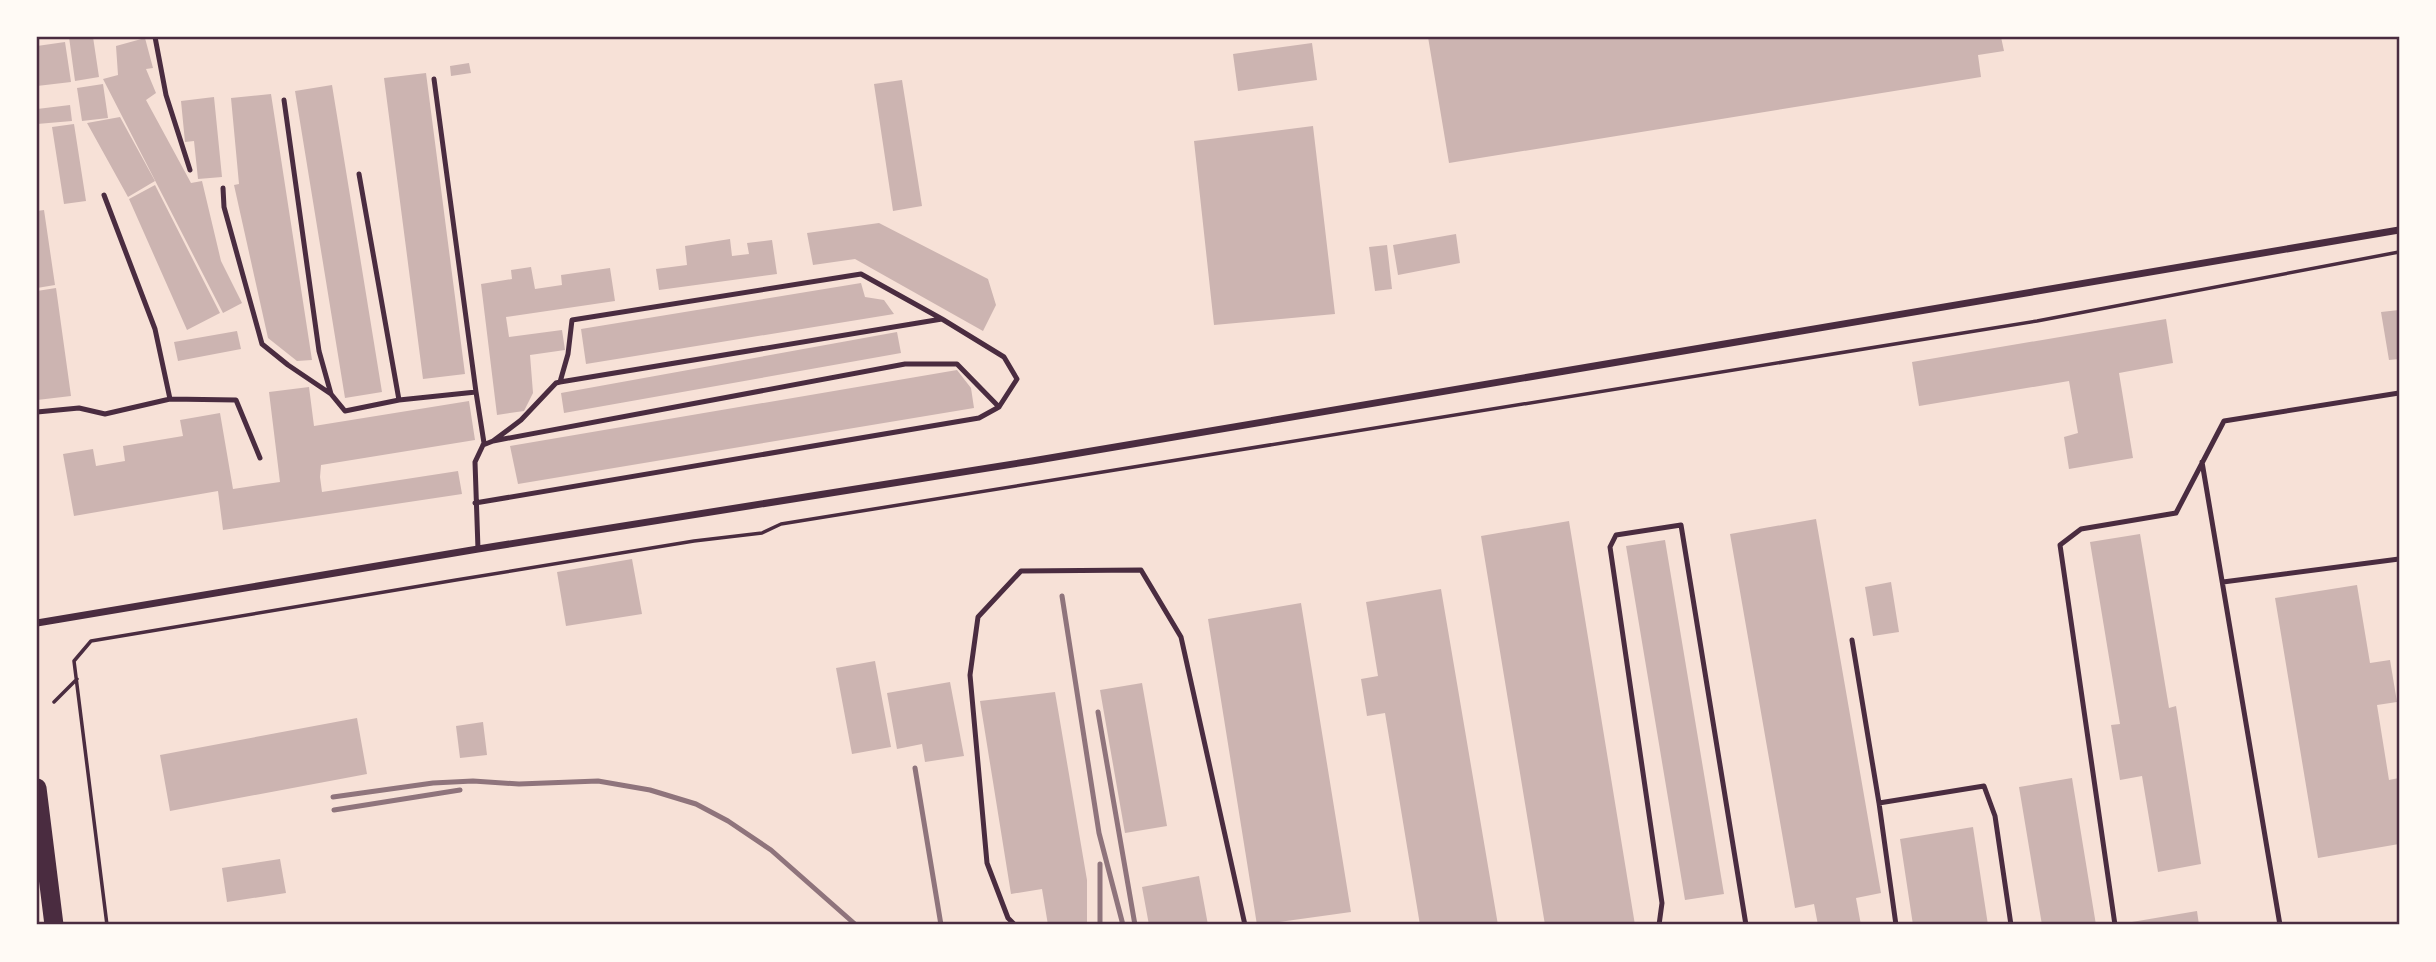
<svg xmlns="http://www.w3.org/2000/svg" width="2436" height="962" viewBox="0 0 2436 962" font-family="'Source Sans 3',sans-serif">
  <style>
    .building { fill: #ccb4b1 }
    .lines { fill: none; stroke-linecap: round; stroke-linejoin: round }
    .path { stroke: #4a2c40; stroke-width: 3.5 }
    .service { stroke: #4a2c40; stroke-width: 5 }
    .minor { stroke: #4a2c40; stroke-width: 7 }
    .trunk { stroke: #4a2c40; stroke-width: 19 }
    .rail { stroke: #8f747c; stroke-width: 5 }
    .neatline { fill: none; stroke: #4a2c40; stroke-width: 2.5 }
  </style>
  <rect width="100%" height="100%" fill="#f7e1d7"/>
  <path class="building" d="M69,37H93L99,77L75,81Z
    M1428,37H2001L2004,51L1978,55L1981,77L1449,163Z
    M145,38L153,68L146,69L156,93L146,100L191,183L202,181L221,261L242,303L223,313L103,79L118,75L116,46Z
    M65,42L71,82L37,86V46Z
    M1312,43L1317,80L1238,91L1233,54Z
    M469,63L471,73L451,76L450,66Z
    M426,73L465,374L423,379L384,78Z
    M902,80L922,206L893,211L874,84Z
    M103,84L108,118L82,121L77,88Z
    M332,85L382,392L345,398L295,91Z
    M271,94L312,360L297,361L268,338L234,185L239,184L231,98Z
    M214,97L222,177L198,179L194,141L185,142L181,101Z
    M70,105L72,121L37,124V109Z
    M120,117L155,181L128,197L87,123Z
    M74,124L86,201L64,204L52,127Z
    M1313,126L1335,314L1214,325L1194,141Z
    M155,185L220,313L187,330L129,199Z
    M44,210L55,285L37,288V211Z
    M879,223L988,279L996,305L983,331L855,259L813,265L807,233Z
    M1456,234L1460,263L1398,275L1393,245Z
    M730,239L732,256L749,254L747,243L772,240L777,274L659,290L656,269L687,265L685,246Z
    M1387,245L1392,289L1375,291L1369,247Z
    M531,267L535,289L562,285L561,275L610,268L615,301L506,317L509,337L562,330L565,350L530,355L533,393L524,411L497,415L481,284L512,279L511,270Z
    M861,283L865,297L884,300L894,314L586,364L581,329Z
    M56,288L71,396L37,400V291Z
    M2399,310V359L2389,360L2381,312Z
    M2166,319L2173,363L2119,373L2133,458L2069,469L2064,437L2078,433L2069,381L1919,406L1912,362Z
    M237,331L241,349L178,361L174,342Z
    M897,332L901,353L564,413L561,393Z
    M957,370L971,388L974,408L518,484L510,446Z
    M309,387L314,426L469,401L475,440L321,465L320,477L322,492L458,471L462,494L223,530L218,491L74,516L63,454L93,449L96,466L125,461L123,446L183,436L180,420L220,413L233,489L280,482L269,392Z
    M1816,519L1881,893L1856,898L1861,925H1818L1814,904L1795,908L1730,534Z
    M1569,521L1635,925H1545L1481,536Z
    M2140,534L2169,708L2176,706L2201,864L2158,872L2142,776L2120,780L2111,725L2120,724L2090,542Z
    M1665,540L1724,894L1685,900L1626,546Z
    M632,559L642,614L566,626L557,572Z
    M1891,582L1899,632L1873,636L1865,587Z
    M2357,585L2370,663L2390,660L2397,702L2377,705L2389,780L2399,778V844L2318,858L2275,598Z
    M1441,589L1498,925H1420L1385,713L1367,716L1361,679L1378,676L1366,602Z
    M1301,603L1351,912L1257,925L1208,619Z
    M875,661L891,747L852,754L836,668Z
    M950,682L964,756L925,762L922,744L897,749L887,693Z
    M1142,683L1167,826L1125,833L1100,690Z
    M1055,692L1087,880V925H1048L1042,889L1011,894L980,701Z
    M357,718L367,774L170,811L160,755Z
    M483,722L487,755L460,758L456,726Z
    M2072,778L2096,925H2042L2019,787Z
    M1973,827L1988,925H1913L1900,839Z
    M280,859L286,893L227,902L222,868Z
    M1199,876L1208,925H1149L1142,887Z
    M2197,911L2199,925H2120V924Z"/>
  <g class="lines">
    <path class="path" d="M54,702L77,679
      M107,925L74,661L91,641L456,580L694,541L762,533L781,524L2037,321L2399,252"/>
    <path class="service" d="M155,37L166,95L190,170
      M434,79L476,392
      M284,100L319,351L331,394L345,411L399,400
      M359,174L399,400L476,392L484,443L475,462L478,549
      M223,188L224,207L262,344L288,365L331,394
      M104,195L155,329L170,399
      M37,412L79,408L105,414L170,399L236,400L260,458
      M493,441L905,364H957L999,407
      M483,445L493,441L521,420L556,383L560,382
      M2202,462L2280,925
      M475,503L979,418L999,407L1017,379L1004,357L942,319L861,274L572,320L568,354L560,382L942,319
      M2223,582L2399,559
      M1852,640L1879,803L1896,925
      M1879,803L1984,786L1995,816L2011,925
      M1015,925L1008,918L987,863L970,675L978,617L1021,571L1141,570L1181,637L1245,925
      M1659,925L1662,903L1610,547L1616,535L1681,525L1746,925
      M2115,925L2060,545L2081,529L2176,513L2224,421L2399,393"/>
    <path class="minor" d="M37,623L478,549L1032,461L2399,230"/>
    <path class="trunk" d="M37,788L54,925"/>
    <path class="rail" d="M1062,596L1099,833L1123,925
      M1098,712L1135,925
      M915,768L941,925
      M333,797L433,783L473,781L519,784L598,781L650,790L696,804L728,821L771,850L856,925
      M334,810L460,790
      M1100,925V864"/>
  </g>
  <rect width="2436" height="962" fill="none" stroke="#fffaf5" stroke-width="77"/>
  <rect x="38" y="38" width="2360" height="885" class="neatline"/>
</svg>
